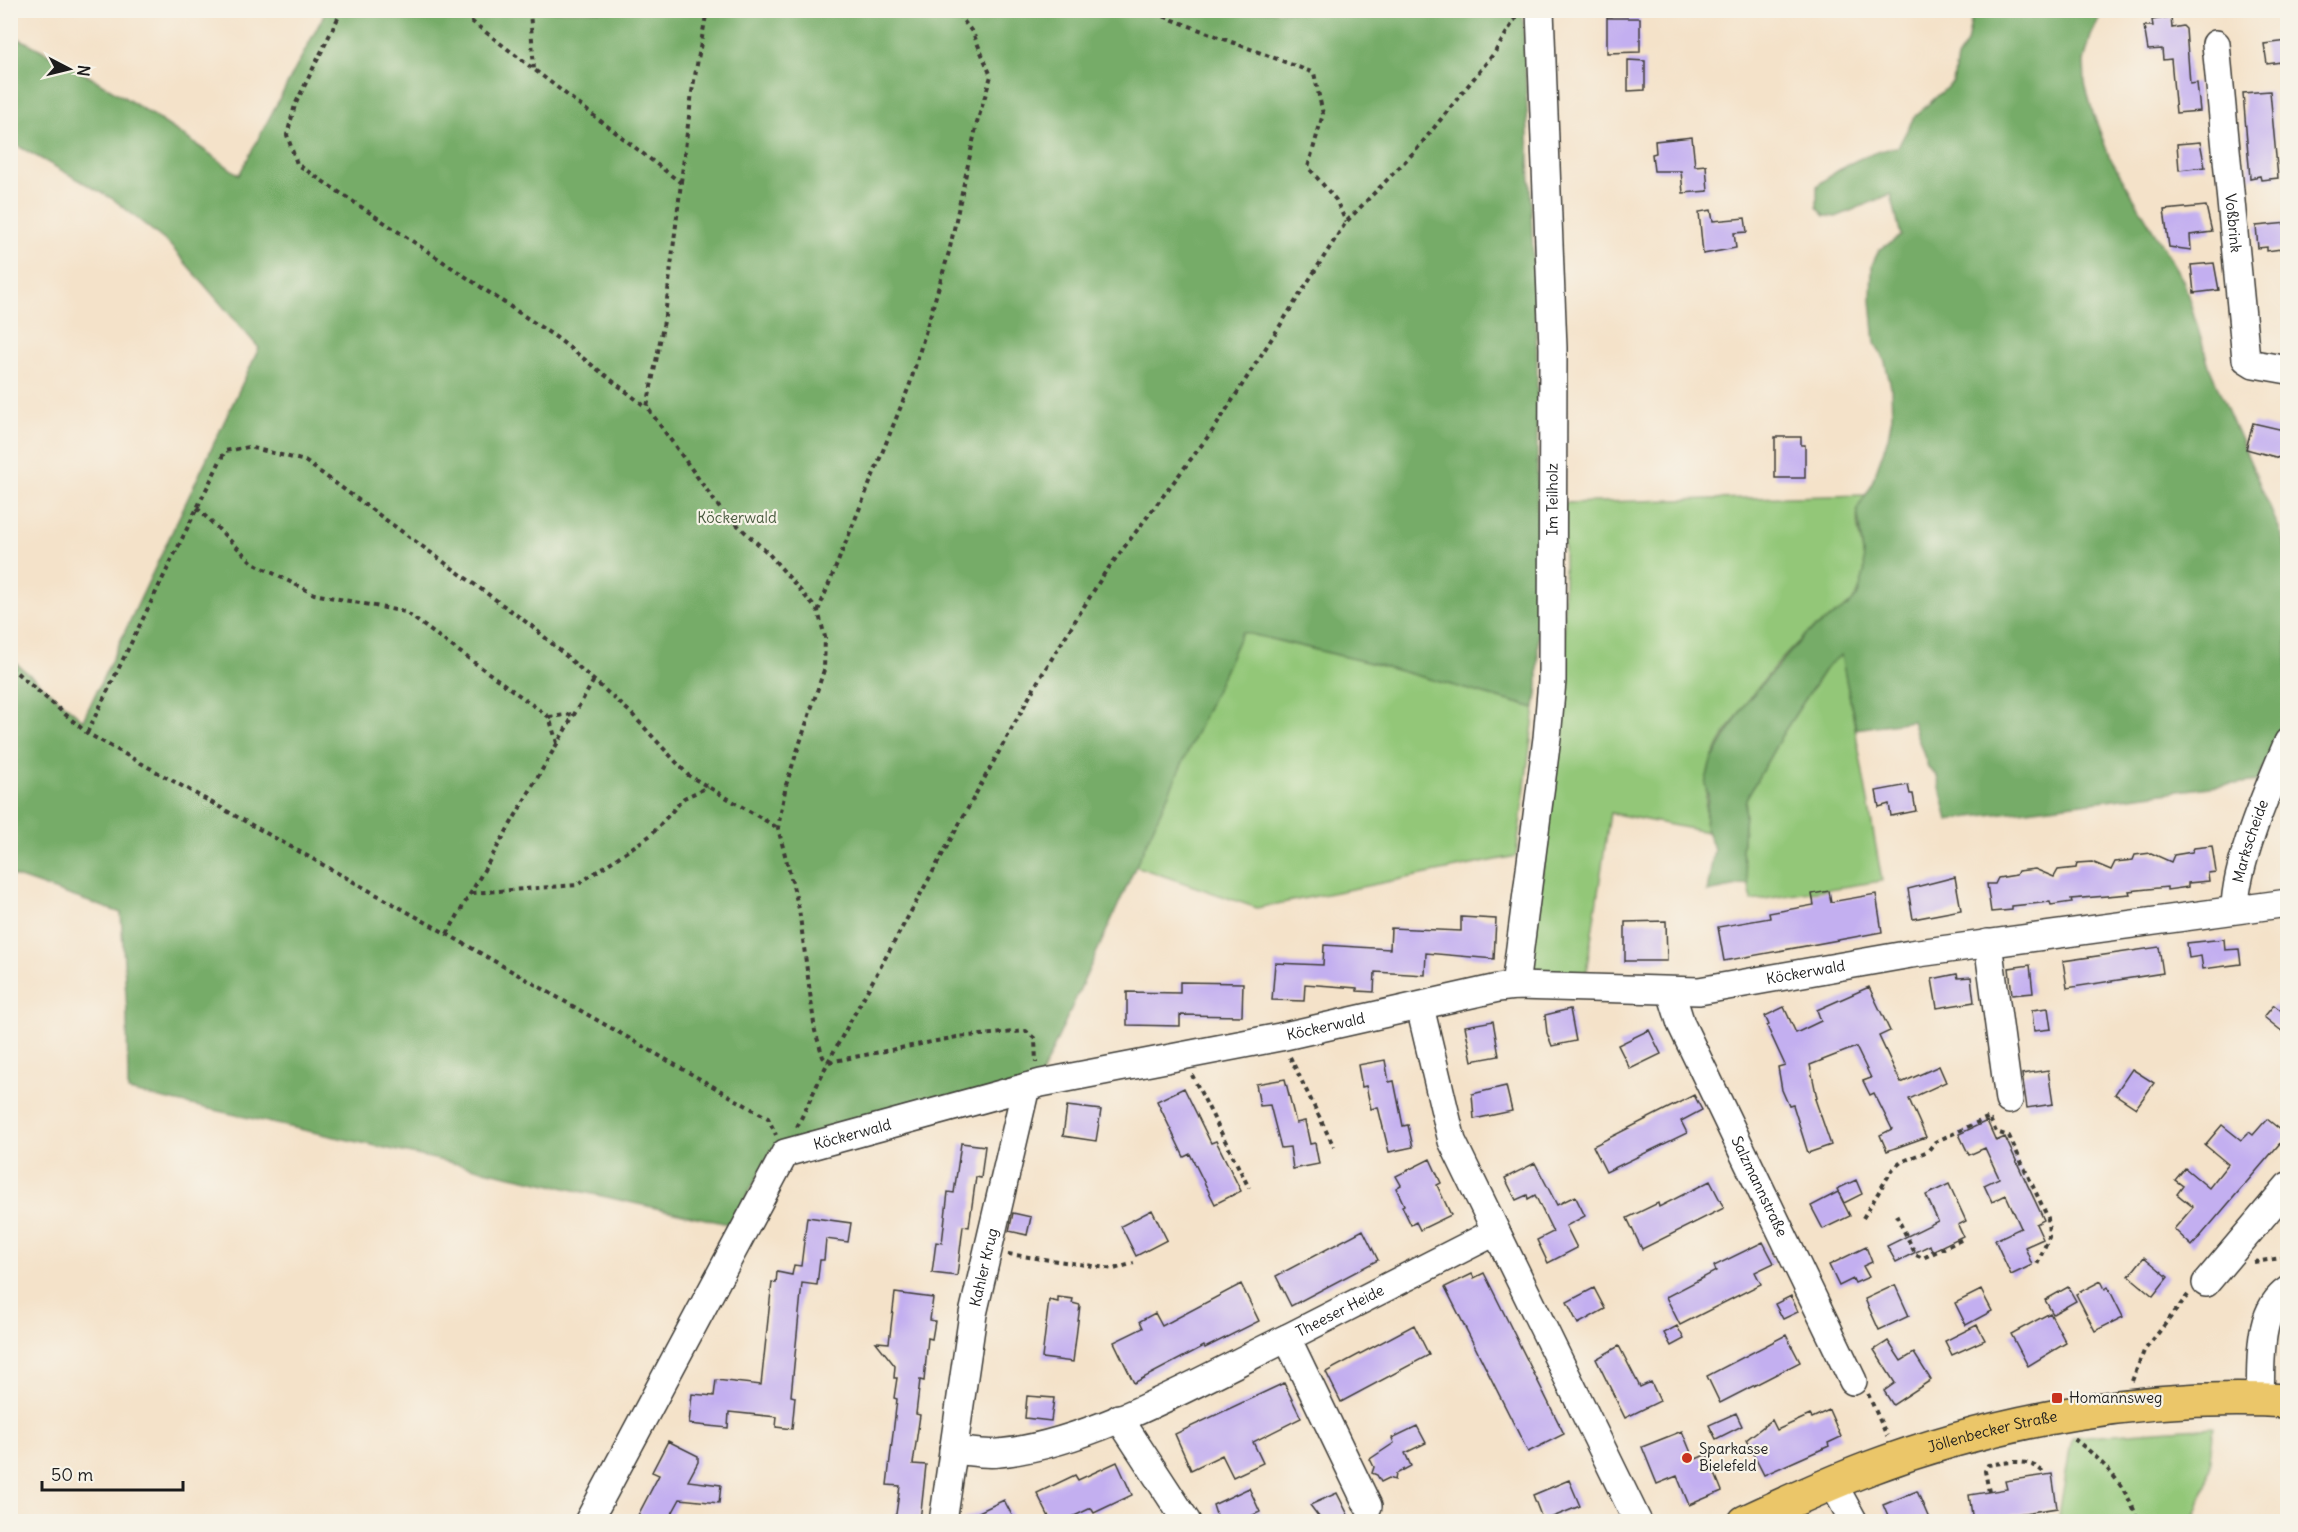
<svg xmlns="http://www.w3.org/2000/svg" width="2298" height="1532" viewBox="0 0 2298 1532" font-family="Delius,sans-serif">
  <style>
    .green { fill: #93c778; stroke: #58724a; stroke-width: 1.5 }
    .forest { fill: #76ac68; stroke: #496442; stroke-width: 1.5 }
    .building { fill: #c3aff0 }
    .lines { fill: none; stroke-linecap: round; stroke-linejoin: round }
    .minor-casing { stroke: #3c3a36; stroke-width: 30 }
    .major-casing { stroke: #3c3a36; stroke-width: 36 }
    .path { stroke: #3c3a36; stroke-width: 4; stroke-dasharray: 4.5 4.5; stroke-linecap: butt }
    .minor { stroke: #fff; stroke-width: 27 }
    .major { stroke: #ebc669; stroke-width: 33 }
    .poi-dot { fill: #c8321e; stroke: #f7f3e8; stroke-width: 2 }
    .labels { text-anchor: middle; stroke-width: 4.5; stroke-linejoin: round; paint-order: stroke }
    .street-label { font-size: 15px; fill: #1c1c1c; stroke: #f7f3e8 }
    .park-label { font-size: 15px; fill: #46583c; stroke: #f7f3e8 }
    .poi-label { font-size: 15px; fill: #1c1c1c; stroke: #f7f3e8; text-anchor: start }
  </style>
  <rect width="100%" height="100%" fill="#f7f3e8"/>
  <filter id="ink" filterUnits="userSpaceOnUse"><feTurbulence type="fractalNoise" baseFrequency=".0167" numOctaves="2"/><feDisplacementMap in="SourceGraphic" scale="12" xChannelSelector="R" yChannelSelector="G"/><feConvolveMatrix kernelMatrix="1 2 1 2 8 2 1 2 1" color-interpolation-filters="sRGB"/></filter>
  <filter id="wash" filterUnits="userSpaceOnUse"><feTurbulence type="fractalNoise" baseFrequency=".008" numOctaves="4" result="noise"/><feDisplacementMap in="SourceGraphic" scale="24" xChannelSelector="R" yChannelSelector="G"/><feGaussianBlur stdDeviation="1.35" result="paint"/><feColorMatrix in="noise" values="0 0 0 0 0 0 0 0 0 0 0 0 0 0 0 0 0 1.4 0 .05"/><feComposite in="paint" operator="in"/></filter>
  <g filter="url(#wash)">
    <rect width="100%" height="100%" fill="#f4e2c9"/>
    <path class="green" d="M1866,495C1863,499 1858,505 1858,511C1853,537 1876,563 1857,595C1847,612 1821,621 1807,634C1777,660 1726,725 1711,761C1706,772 1704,820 1707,832L1610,813L1585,980L1536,975L1530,963L1564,710V503Z
      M1242,632L1371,663L1535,708L1516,856L1257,908L1135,866Z
      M1842,654L1882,881L1752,901L1742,852L1746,799L1785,730L1827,666Z
      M2214,1427L2207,1483L2193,1521H2058L2072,1437Z"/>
    <path class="forest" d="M326,11H1523L1537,354L1538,686L1535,708L1371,663L1242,632L1037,1084L771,1151L732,1225L128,1091L127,1012L121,913L11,875V659L83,720L259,348L169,244L113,199L11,142L10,34C91,74 167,122 239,175Z
      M1973,11H2103L2091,36L2084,61L2085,83L2093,113L2109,156L2184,282L2210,369L2284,540L2288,559L2287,709L2258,781L1948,820L1937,776L1928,767L1912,721L1856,729L1841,655L1827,666L1785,730L1746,799L1742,852L1749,884L1707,892L1714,849L1705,826L1708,795L1705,784L1711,761L1745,704L1805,635L1848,606L1858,595L1865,569L1857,509L1870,488L1888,438L1892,416L1891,387L1885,362L1875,343L1871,300L1872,265L1879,250L1901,236L1891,194L1836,217L1825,216L1817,207V186C1841,166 1867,152 1898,147L1914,117L1953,82L1957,58L1967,43Z"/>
    <g id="blocks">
      <path class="building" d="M2171,17L2172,28L2183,26L2186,29L2190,84L2197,83L2200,111L2176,113L2171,59L2163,60L2162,49L2148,50L2144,26H2153L2152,20Z
        M1607,18H1640V52L1607,53Z
        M2288,41V61L2267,64L2264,44Z
        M1628,60L1645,61V90L1628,91Z
        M2270,91L2278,178L2261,180L2260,176L2250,178L2243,93Z
        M1692,137L1695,166L1706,165L1708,191L1683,193L1681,171H1654L1652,154L1656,153L1655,141Z
        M2200,142L2205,167L2179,170L2177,144Z
        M2206,206L2212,232L2190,235L2191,250L2169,247L2164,210Z
        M1711,210L1713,221L1745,218L1747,232L1734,233L1736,248L1703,254L1699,212Z
        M2288,223V248L2267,251V247L2258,248L2256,226Z
        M2214,263L2219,290L2194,293L2191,265Z
        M2253,423L2288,431L2283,459L2246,449Z
        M1775,437H1801V445H1805V478H1775Z
        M1908,785L1910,794H1913L1916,811L1891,816L1889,804L1879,807L1876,791Z
        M2212,846L2216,872L2208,873L2209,881L2188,883V887L2167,890V887L2129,891L2130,894L2071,899L2072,902L2051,905L2050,902L2012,906V910L1991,912L1987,884H1995L1998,878L2016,875L2018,871L2035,869L2054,877L2058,870L2076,868L2077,863L2092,862L2111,870L2115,862L2133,860L2135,855L2151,853L2171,862L2174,855L2192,852L2194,848Z
        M1955,877L1961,910L1913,919L1908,889Z
        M1829,891L1831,902L1876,894L1882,932L1724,961L1718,927L1770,918L1769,913L1814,905L1812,894Z
        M1461,917L1496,919L1494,959L1426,953L1425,975L1375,972L1374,992L1357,991V988L1305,984L1304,1001L1272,1000L1275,963L1323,965L1324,945L1390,949L1391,928L1461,931Z
        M1666,921L1667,961H1625V922Z
        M2224,939L2225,950L2239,949L2241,964L2203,969L2201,956L2189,958L2187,943Z
        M2159,947L2163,973L2067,988L2063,961Z
        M2030,965L2033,993L2012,995L2009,968Z
        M1957,974L1958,978L1971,977L1974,1002L1937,1008L1932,979Z
        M1180,982L1243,983L1242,1016L1180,1015V1026L1127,1025V992L1180,993Z
        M1869,987L1890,1031L1879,1036L1901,1083L1939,1066L1946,1082L1909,1099L1926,1137L1887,1151L1880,1135L1892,1129L1874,1093L1870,1095L1863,1081L1871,1078L1856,1047L1810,1065L1817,1098L1815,1099L1831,1145L1808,1153L1793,1105L1789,1106L1782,1090L1778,1067L1785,1065L1767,1026L1769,1025L1765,1016L1784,1007L1796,1033L1821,1021L1817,1010Z
        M2274,1005L2288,1016V1036L2264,1017Z
        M2048,1008L2051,1029L2034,1031L2032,1010Z
        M1570,1009L1576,1041L1552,1046L1547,1033L1545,1015Z
        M1493,1021L1499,1056L1472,1061L1465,1026Z
        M1649,1030L1661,1054L1630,1069L1618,1045Z
        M1385,1060L1389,1082L1394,1081L1403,1126L1408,1125L1413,1147L1389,1152L1378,1107L1371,1109L1366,1086L1362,1087L1358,1065Z
        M2132,1069L2154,1083L2136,1108L2115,1094Z
        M2048,1070L2053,1104L2027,1108L2022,1074Z
        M1285,1079L1296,1123L1305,1121L1310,1144L1315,1143L1319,1164L1293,1169L1290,1147L1281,1148L1270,1105L1260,1106L1256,1084Z
        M1506,1086L1512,1111L1474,1119L1472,1094Z
        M1184,1088L1211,1143L1216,1141L1241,1191L1215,1204L1190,1154L1184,1157L1157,1101Z
        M1694,1095L1702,1110L1681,1121L1687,1133L1606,1172L1593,1146Z
        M1067,1106L1101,1110L1096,1141L1063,1136Z
        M2267,1119L2287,1135L2192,1246L2174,1229L2193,1207L2177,1194L2183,1186L2175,1180L2185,1168L2209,1188L2228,1164L2205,1145L2222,1125L2241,1140L2249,1132L2253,1135Z
        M1987,1121L1996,1141L2005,1137L2044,1220L2036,1224L2043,1239L2025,1247L2032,1265L2011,1275L1995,1240L2021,1228L2006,1195L1992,1202L1984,1185L1999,1178L1985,1148L1969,1155L1959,1134Z
        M961,1143L985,1146L981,1178L976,1177L969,1227L963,1226L957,1276L932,1273L936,1242L942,1243L948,1192L954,1193Z
        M1430,1159L1441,1183L1437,1185L1451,1215L1420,1230L1416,1222L1411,1225L1402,1206L1404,1205L1396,1188L1401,1185L1396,1176Z
        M1535,1163L1557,1205L1575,1196L1585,1216L1566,1226L1577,1248L1548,1263L1537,1240L1553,1232L1535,1195L1528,1199L1527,1195L1516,1200L1505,1178Z
        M1856,1180L1862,1194L1844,1203L1837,1189Z
        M1710,1181L1724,1208L1642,1249L1627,1218L1658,1203L1659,1207Z
        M1949,1184L1966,1221L1958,1225L1963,1236L1932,1251L1930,1245L1896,1262L1887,1246L1938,1221L1926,1195Z
        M1838,1192L1850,1216L1823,1229L1811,1206Z
        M1152,1210L1167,1240L1136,1256L1121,1226Z
        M1013,1213L1031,1217L1027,1235L1009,1231Z
        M807,1217L851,1223L848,1242L826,1239L824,1260H820L817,1285L802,1283L791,1396L795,1397L792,1429L776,1427L777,1417L729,1412L728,1428L689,1424L692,1394L714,1396L716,1380L761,1385L772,1282L776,1283L777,1272L792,1275L794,1265L801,1266Z
        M1363,1230L1378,1260L1291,1306L1276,1276Z
        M1763,1242L1774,1263L1755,1272L1761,1284L1680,1325L1666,1297L1716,1271L1714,1266Z
        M1866,1247L1872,1262L1863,1266L1869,1277L1855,1283L1853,1279L1839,1286L1829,1265Z
        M2144,1257L2168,1277L2153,1296L2129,1276Z
        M1484,1273L1564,1434L1528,1452L1445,1287L1472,1274L1474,1278Z
        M2101,1281L2105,1289L2108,1287L2123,1317L2095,1331L2076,1294Z
        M1241,1284L1259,1321L1205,1348L1204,1346L1134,1383L1114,1342L1143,1328L1140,1321L1155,1313L1162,1326Z
        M1895,1285L1909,1316L1879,1330L1865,1299Z
        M2068,1287L2076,1301L2053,1314L2045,1300Z
        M1594,1288L1605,1309L1578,1324L1567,1302Z
        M1981,1290L1992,1311L1966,1325L1955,1303Z
        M895,1293L933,1298L930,1320L935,1321L932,1339L928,1338L924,1381L920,1380L916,1414L920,1415L913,1464L926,1465L920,1521H895L900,1486L887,1485L897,1399L894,1398L897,1378H894L895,1366L876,1342L889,1343Z
        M1791,1296L1798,1312L1783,1319L1775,1304Z
        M1058,1297L1073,1299L1072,1303L1080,1305L1073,1362L1042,1358L1049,1300L1058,1302Z
        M2050,1313L2066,1343L2028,1366L2011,1334Z
        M1414,1325L1429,1355L1341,1402L1326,1372Z
        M1977,1325L1985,1340L1952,1355L1945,1341Z
        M1677,1326L1684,1339L1671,1346L1664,1333Z
        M1786,1335L1800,1362L1720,1403L1707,1376Z
        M1888,1341L1901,1361L1914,1353L1931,1380L1893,1405L1884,1391L1895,1383L1874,1350Z
        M1619,1346L1640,1387L1651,1382L1660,1401L1625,1418L1596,1359Z
        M1284,1383L1301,1418L1253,1442L1263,1463L1233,1477L1222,1455L1191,1470L1175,1434Z
        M1027,1396L1054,1398L1051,1421L1025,1418Z
        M1829,1410L1841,1437L1828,1443L1829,1446L1764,1475L1746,1440L1772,1420L1777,1430L1810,1415L1812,1418Z
        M1736,1413L1742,1426L1716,1439L1709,1425Z
        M1417,1426L1426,1443L1405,1453L1411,1466L1396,1474L1395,1480L1389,1478L1381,1482L1377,1475L1372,1473L1374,1467L1370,1459L1394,1443L1392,1438Z
        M1682,1431L1694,1460L1707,1454L1722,1491L1689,1505L1677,1476L1657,1484L1642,1447Z
        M668,1441L698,1456V1462L688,1481L721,1485L719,1503L680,1499L668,1521H635L659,1475L652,1472Z
        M1117,1462L1132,1495L1094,1513L1091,1508L1064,1521H1051L1037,1493L1075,1475L1078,1480Z
        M2052,1474L2057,1508L2011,1515L2012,1521H1973L1969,1495L2007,1489L2005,1481Z
        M1569,1480L1580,1506L1543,1521L1533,1495Z
        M1249,1488L1260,1512L1240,1521H1218L1213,1505Z
        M1917,1491L1930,1521H1890L1883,1505Z
        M1337,1493L1349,1517L1340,1521H1322L1310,1505Z
        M1004,1500L1015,1521H960Z"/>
    </g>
  </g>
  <g filter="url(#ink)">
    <use href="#blocks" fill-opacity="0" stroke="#3c3a36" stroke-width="1.5"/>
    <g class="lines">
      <defs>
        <g id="minor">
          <path id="s1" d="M2216,44L2246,359L2254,364L2288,370"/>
          <path id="s2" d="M2235,909C2235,864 2270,784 2288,742"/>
          <path d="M1988,943L2009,1100"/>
          <path id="s3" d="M1515,986L1547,738L1552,681L1553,348L1540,10"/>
          <path id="s4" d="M1671,992L1681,1024L1853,1381"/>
          <path d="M1420,1007L1452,1141L1638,1522"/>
          <path d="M2206,1283L2288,1186"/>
          <path d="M2260,1400C2262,1365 2255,1312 2288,1290"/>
          <path d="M1119,1418L1187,1522"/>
          <path d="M953,1450C968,1451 984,1455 999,1453C1092,1444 1202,1379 1287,1338"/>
          <path d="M1832,1482L1854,1522"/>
          <path id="s5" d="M1368,1506L1287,1338L1495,1232"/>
          <path id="s6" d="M588,1522L785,1153L1041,1083L1280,1037L1498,988L1515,986L1699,991L1911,954L2288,903"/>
          <path id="s7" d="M943,1522L973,1314L1026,1087"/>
        </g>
        <g id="major">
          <path id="s8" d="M1745,1522C1786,1503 1825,1485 1867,1469C1999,1419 2147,1393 2288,1401"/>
        </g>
      </defs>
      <use href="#minor" class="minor-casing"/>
      <use href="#major" class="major-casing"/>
      <path class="path" d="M342,10L295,105L287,135L297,164L557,338L646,407
        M457,10L681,183L665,316L647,407L721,510L769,554L818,611L825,637L824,670L786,785L778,828L799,909L815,1031L823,1057L828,1062
        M530,10L534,70
        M1147,10L1314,73L1323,114L1308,167L1336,200L1346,222
        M681,182L692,92L707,10
        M197,508L253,563L314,594L405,612L549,717L557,743
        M818,611L910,384L949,252L977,123L991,76L973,33L955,10
        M10,667L87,733L447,934L768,1118L776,1135
        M549,717L574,714
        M87,733L225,451L249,447L305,461L533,627L630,712L688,775L778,828
        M472,893L577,885L651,835L684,798L708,787
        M447,934L594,680
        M1290,1057L1334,1147
        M829,1062L957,1037L1026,1031L1035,1039L1036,1063
        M1192,1075L1249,1188
        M797,1127L828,1062L1038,681L1104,574L1216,426L1346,222L1417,149L1495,52L1518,14
        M1896,1215L1916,1255L1923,1258L1963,1239
        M1863,1218L1892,1170L1901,1162L1928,1151L1935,1142L1989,1117L1996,1132L2009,1136L2048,1218L2049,1237L2036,1267
        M1008,1254L1114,1269L1134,1263
        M2254,1262L2288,1257
        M2132,1381L2144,1351L2188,1295
        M1868,1394L1887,1436
        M2074,1439C2102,1459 2129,1489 2138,1522
        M1989,1492L1985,1471L1988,1465C2009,1462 2031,1457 2046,1475"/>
      <use href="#minor" class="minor"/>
      <use href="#major" class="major"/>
    </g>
  </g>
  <g class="poi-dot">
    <rect x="2051" y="1392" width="12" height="12" rx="3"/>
    <circle cx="1687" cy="1458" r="6"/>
  </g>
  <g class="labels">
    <g class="street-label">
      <text dy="5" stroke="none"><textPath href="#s1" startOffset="180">Voßbrink</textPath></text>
      <text dy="5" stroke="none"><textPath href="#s3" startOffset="489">Im Teilholz</textPath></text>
      <text dy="5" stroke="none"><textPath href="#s2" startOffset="70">Markscheide</textPath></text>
      <text dy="5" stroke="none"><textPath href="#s6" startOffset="1460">Köckerwald</textPath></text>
      <text dy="5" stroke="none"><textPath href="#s6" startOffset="974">Köckerwald</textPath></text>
      <text dy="5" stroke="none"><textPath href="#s6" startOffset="488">Köckerwald</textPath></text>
      <text dy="5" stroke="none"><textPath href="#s4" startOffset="214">Salzmannstraße</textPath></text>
      <text dy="5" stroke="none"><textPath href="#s7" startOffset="258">Kahler Krug</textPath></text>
      <text dy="5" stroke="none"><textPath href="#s5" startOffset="246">Theeser Heide</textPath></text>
      <text dy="5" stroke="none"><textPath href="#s8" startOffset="264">Jöllenbecker Straße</textPath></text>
    </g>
    <g class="park-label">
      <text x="737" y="523">Köckerwald</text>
    </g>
    <g class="poi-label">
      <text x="2069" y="1403">Homannsweg</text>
      <text x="1699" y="1454">Sparkasse<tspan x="1699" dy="17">Bielefeld</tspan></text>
    </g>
  </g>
  <rect width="2298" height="1532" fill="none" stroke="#f7f3e8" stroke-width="36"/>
  <g transform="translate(69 69) rotate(97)" stroke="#f7f3e8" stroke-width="4.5" paint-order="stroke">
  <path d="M0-4.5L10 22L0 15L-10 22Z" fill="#1c1c1c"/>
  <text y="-9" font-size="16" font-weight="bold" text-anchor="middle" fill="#1c1c1c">N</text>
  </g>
  <path d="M42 1481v9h141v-9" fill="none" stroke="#1c1c1c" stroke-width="3"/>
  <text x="51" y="1481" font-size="18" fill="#1c1c1c" stroke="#f7f3e8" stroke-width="4.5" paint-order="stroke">50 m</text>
</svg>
